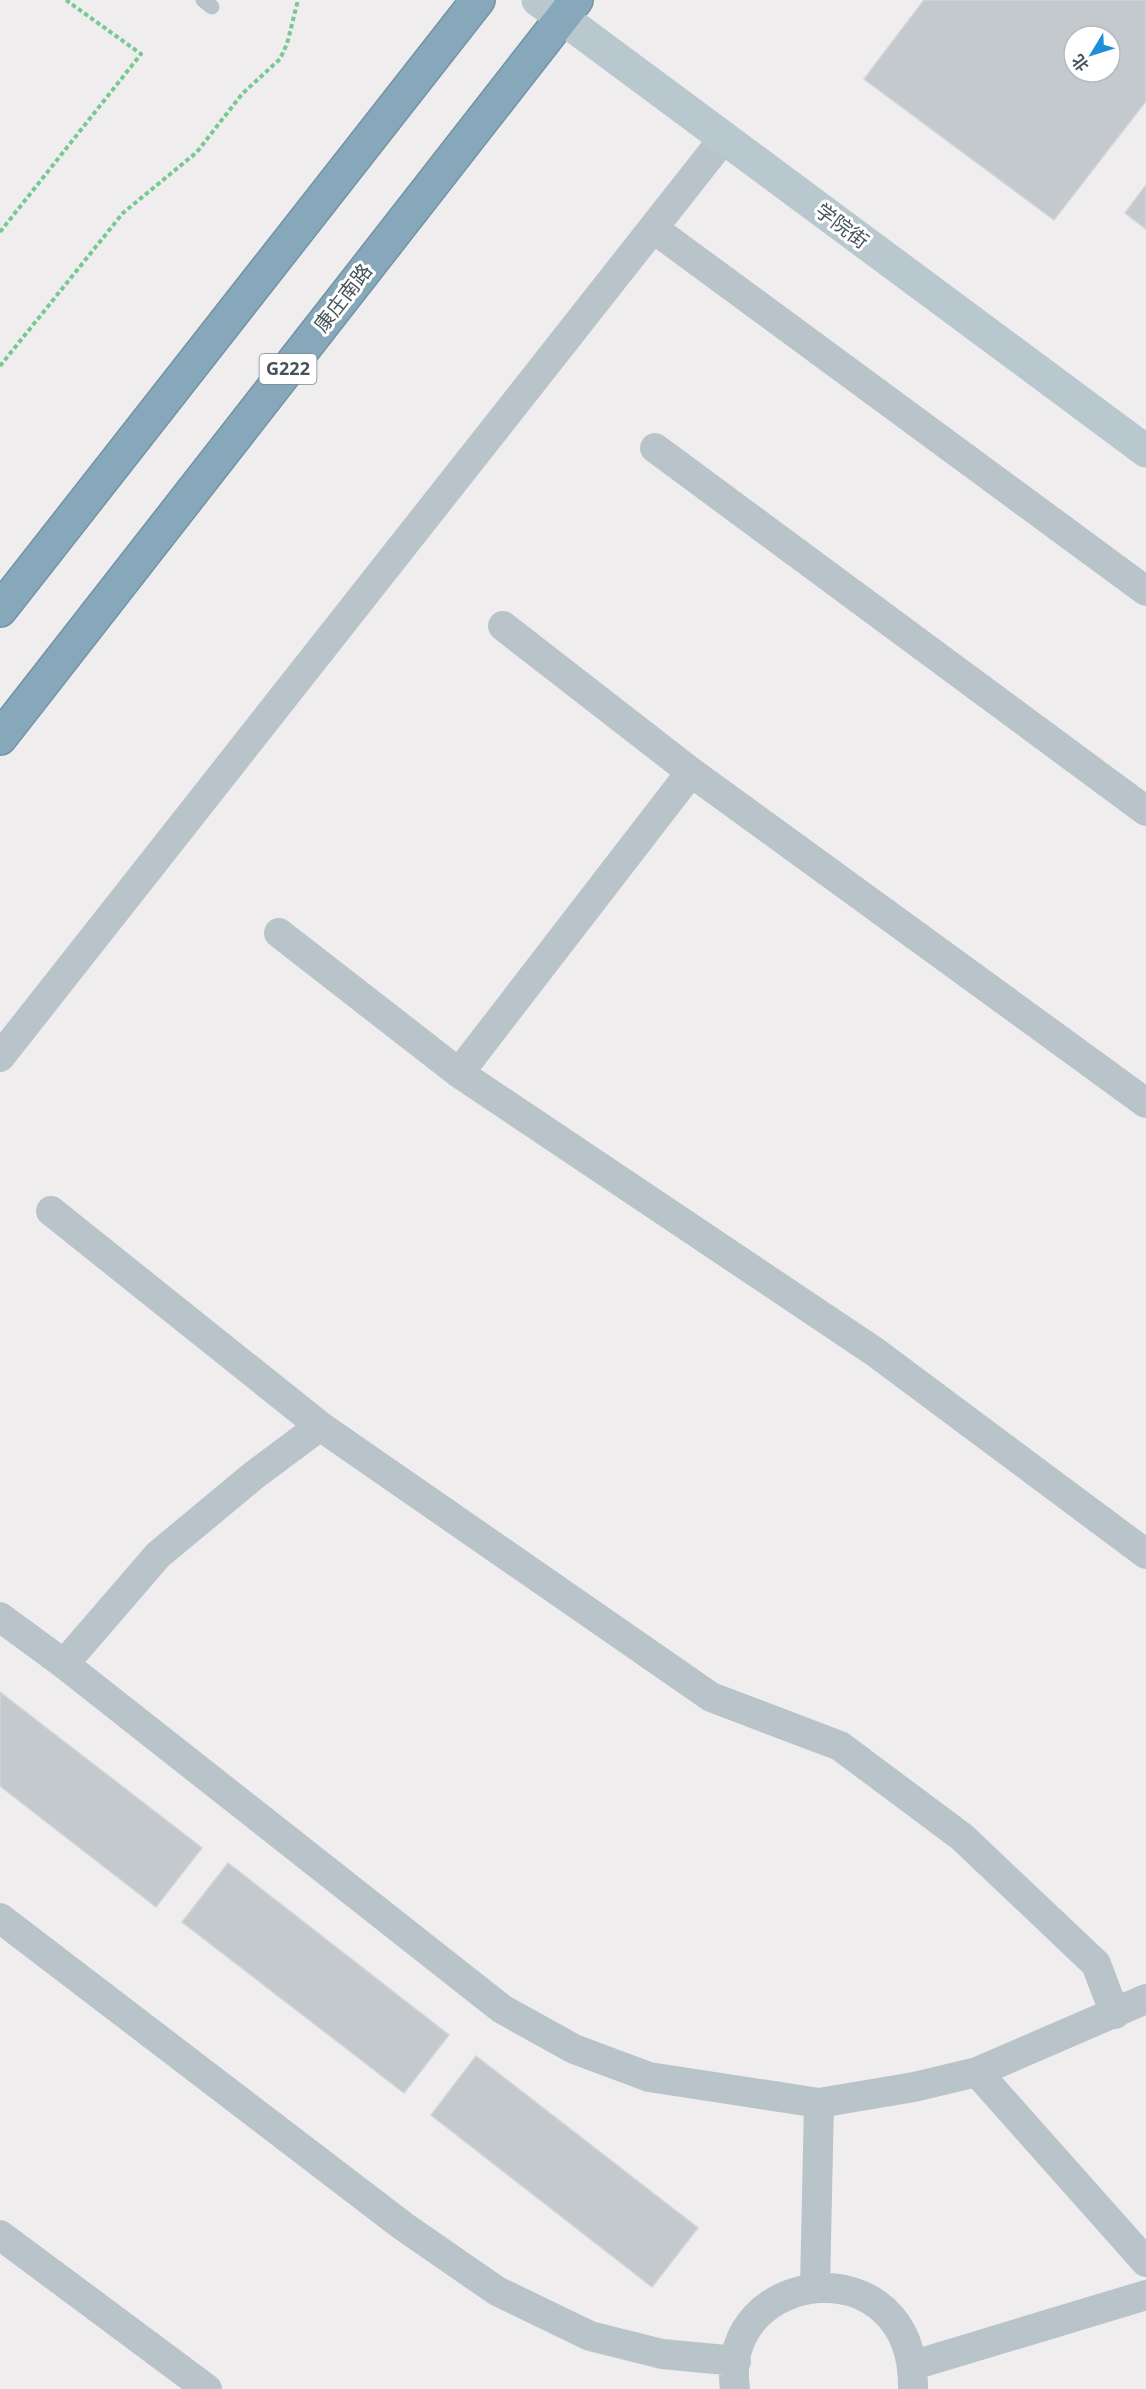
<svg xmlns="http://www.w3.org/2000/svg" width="1146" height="2389" viewBox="0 0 1146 2389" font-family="'Noto Sans','Noto Sans SC',sans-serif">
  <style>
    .building { fill: #c4c9cd; stroke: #d1d5d9; stroke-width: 1.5; fill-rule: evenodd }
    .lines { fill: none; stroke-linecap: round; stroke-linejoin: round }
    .highway-casing { stroke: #7293a6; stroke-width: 36 }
    .path { stroke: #76c993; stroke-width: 4; stroke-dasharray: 4.5 3; stroke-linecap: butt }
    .lane { stroke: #b9c4ca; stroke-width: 15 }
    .street { stroke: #b9c4ca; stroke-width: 30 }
    .secondary { stroke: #b9c7cf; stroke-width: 33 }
    .highway { stroke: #87a8bb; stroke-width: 33 }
    .labels { text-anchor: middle; stroke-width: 6; stroke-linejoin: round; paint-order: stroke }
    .shield { fill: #fff; stroke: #7e878c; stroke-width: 1.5 }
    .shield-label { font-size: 18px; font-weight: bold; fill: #46545a }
    .street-label { font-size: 20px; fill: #46545a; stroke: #fff }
  </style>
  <rect width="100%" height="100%" fill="#f0edee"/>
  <path class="building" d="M924,0H1146V101L1054,220L864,79ZM1074,36H1110V72H1074Z
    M1146,185V229L1125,213Z
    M0,1692L202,1848L156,1907L0,1786Z
    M228,1863L449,2035L404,2093L182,1922Z
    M476,2056L698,2228L652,2287L431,2115Z"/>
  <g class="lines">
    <defs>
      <path id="highway" d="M0,610L478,0
        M0,738L576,0"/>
    </defs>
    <use href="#highway" class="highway-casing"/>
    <path class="path" d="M0,232L141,54L66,0
      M0,366L123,213L197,152L242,94L280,59L287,44L298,0"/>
    <path class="lane" d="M203,0L212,7"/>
    <path class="street" d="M654,229L1146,591
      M655,448L1146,811
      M503,626L691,772L1146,1103
      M279,933L459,1073L875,1352L1146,1554
      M0,1057L724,138
      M459,1073L691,772
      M51,1211L320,1426L711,1697L840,1746L962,1837L1096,1964L1115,2014
      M0,1617L64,1664L502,2009L574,2049L649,2077L819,2103L914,2087L977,2072L1146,1999
      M64,1664L158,1555L253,1476L320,1426
      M0,1918L403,2226L497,2291L590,2336L662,2354L736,2361
      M977,2072L1146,2262
      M0,2235L207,2389
      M815,2287L819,2103
      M914,2365L1146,2295
      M735,2389C718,2266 916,2243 913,2389"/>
    <path class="secondary" d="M538,0L1146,451"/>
    <use href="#highway" class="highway"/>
  </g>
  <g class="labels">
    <rect class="shield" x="259.5" y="354" width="57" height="30" rx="4.5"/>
    <g class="shield-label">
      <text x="288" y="375">G222</text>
    </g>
    <g class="street-label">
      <text transform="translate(842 226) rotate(37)" y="7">学院街</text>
      <text transform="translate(343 298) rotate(-52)" y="7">康庄南路</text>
    </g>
  </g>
  <g transform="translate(1092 54) rotate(232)"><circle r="28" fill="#ffffff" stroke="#b5bbbd" stroke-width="1.5"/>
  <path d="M0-4.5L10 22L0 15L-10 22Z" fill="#1f8dd8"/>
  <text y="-9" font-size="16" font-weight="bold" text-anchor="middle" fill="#46545a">北</text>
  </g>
</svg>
